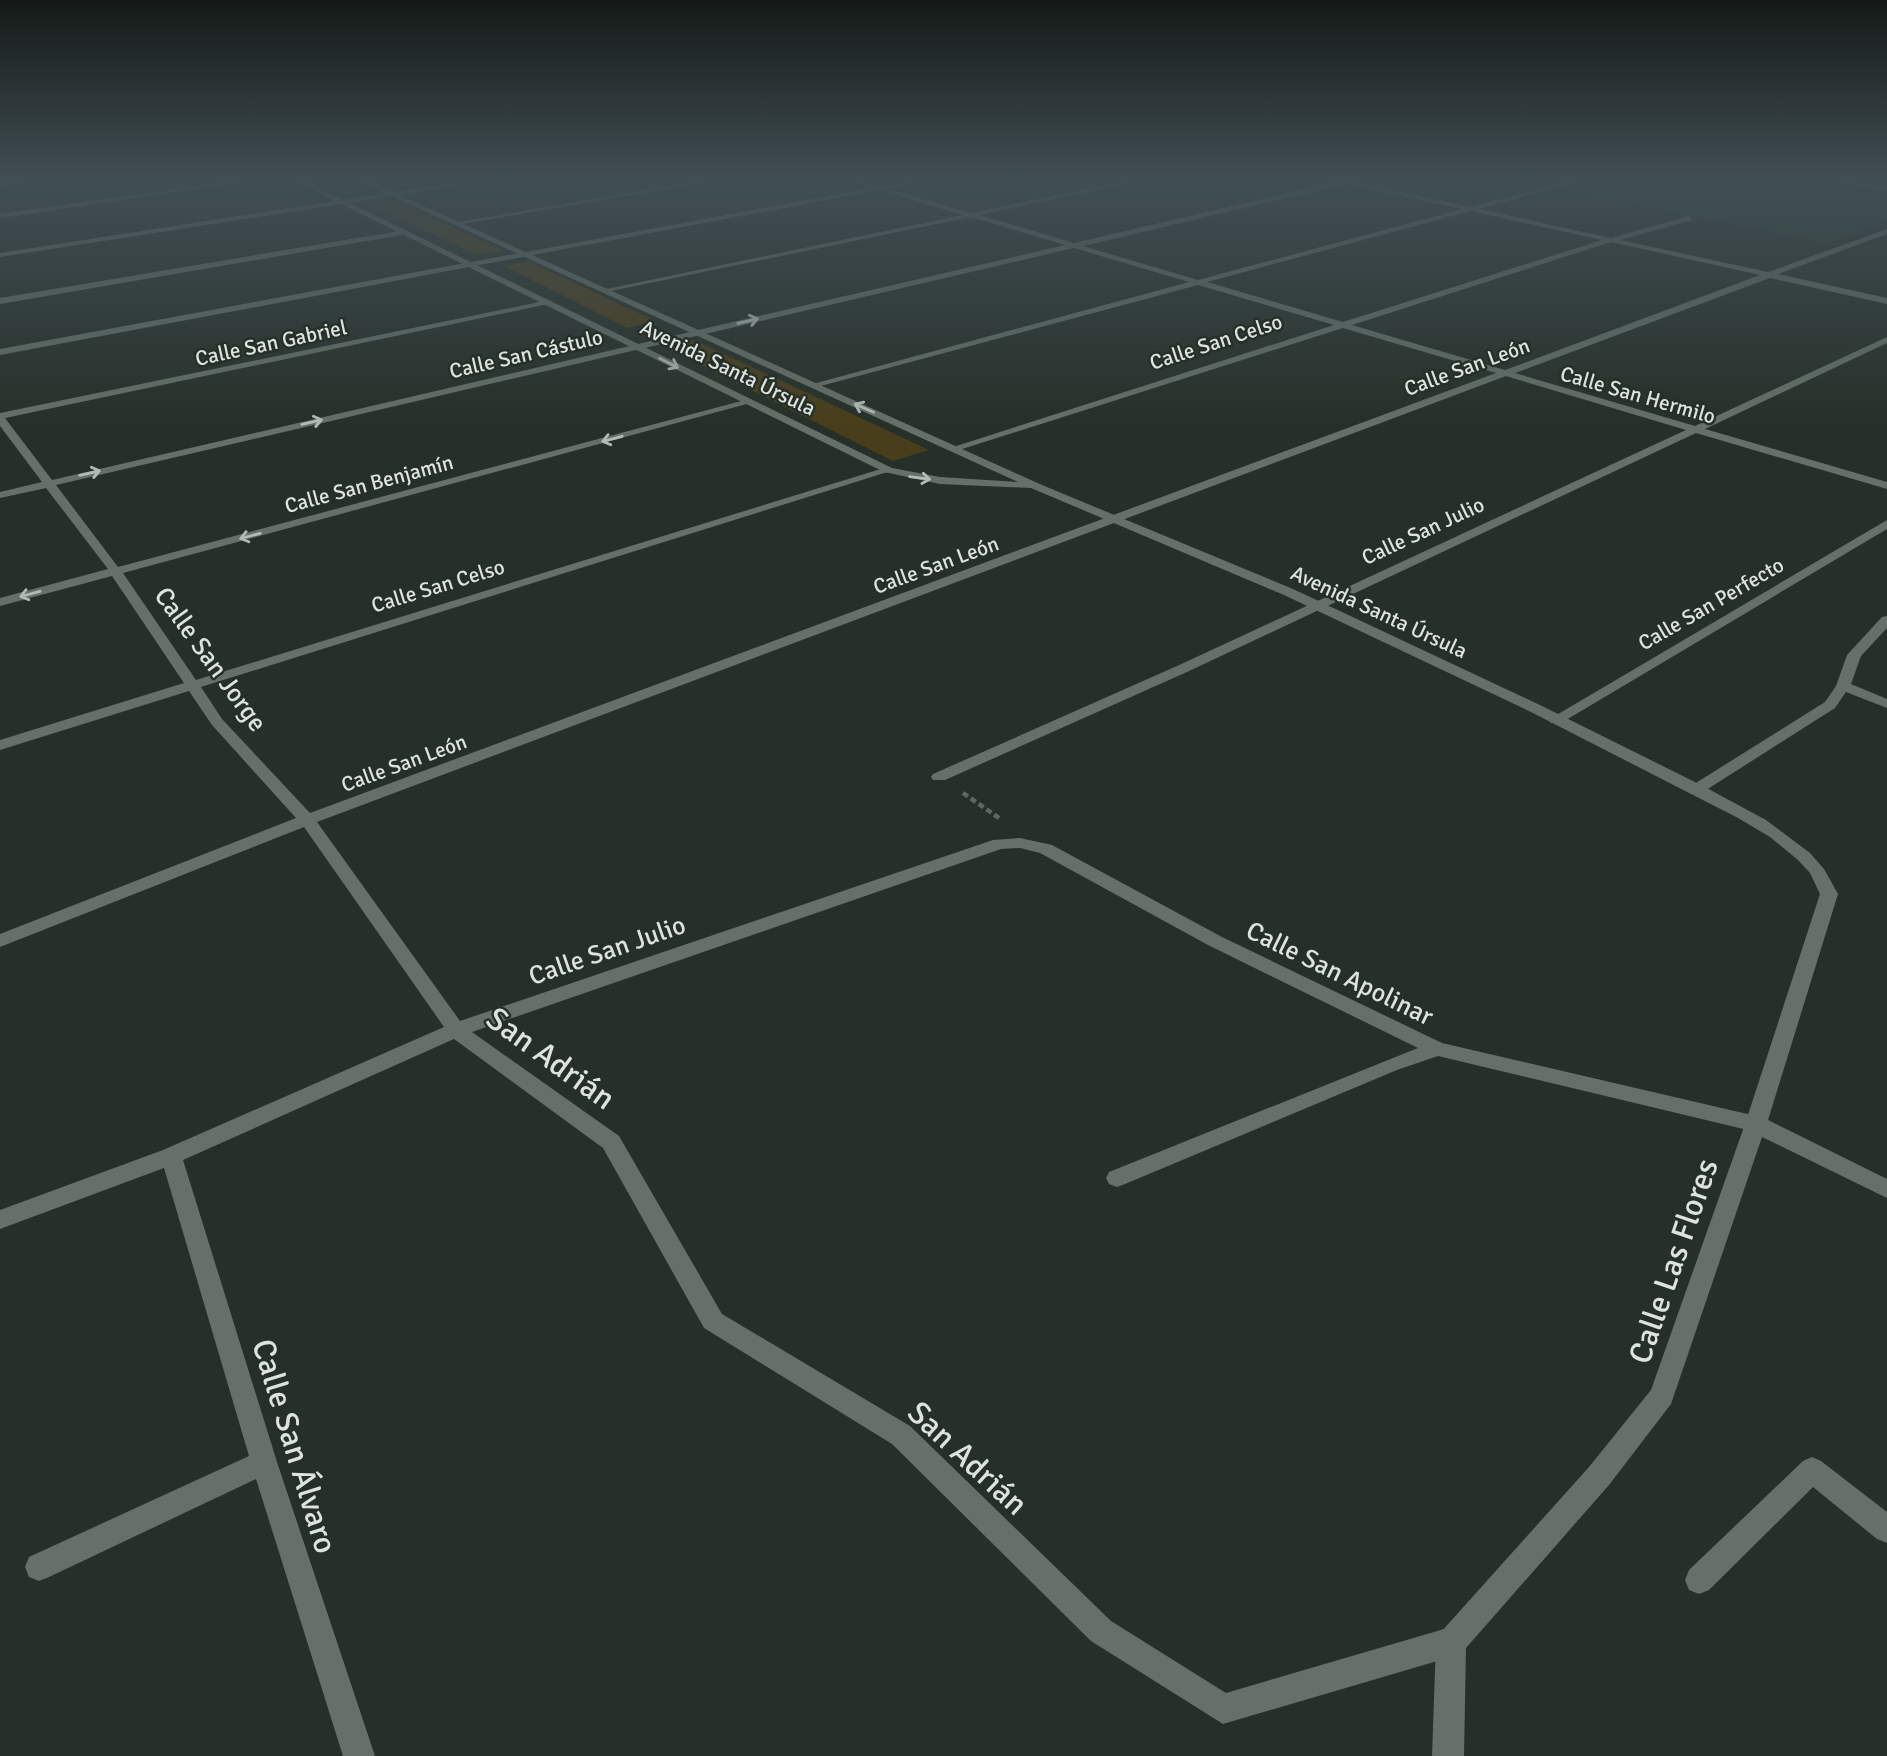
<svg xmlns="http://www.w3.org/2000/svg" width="1887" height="1756" viewBox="0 0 1887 1756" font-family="Signika,sans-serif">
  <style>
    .built { fill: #2a3b30 }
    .green { fill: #493e1b }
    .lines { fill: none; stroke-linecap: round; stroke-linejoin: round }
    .path { stroke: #5e6761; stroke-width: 4.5; stroke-dasharray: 6 3.5; stroke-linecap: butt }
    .street { fill: #657068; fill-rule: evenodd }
    .secondary { fill: #657068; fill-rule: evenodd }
    .oneway { stroke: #b3bbb5 }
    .labels { text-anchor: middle; stroke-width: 5; stroke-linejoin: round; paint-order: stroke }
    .far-street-label { font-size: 21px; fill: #dde3df; stroke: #263029 }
    .street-label { font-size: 26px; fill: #dde3df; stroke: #263029 }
    .near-street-label { font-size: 32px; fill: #dde3df; stroke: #263029 }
  </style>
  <rect width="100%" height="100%" fill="#263029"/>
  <path class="built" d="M1610,181H1798L1887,197V222L1828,243L1570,192Z"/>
  <path class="green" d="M395,201L503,250V251L477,255L370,205Z
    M528,261L656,321L627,328L504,266Z
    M694,340L929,450L893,461L663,346Z"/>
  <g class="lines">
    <path class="path" d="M963,793L999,818"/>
    <path class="street" d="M18,181H36L0,187V183Z
      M233,181H249L0,218V214Z
      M697,181H711L457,225L453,223Z
      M853,181L881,186L923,181L889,189L971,213L1127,181H1139L980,215L1074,243L1340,181H1351L1471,207L1569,181H1579L1479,209L1611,238L1689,216L1692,220L1620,240L1768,272L1887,229V234L1778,274L1887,298V304L1770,278L1515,373L1695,426L1887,337V343L1705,429L1887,482V489L1696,433L1187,672L945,780H933L931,777L933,774L1177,666L1686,430L1506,376L317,822L460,1021L993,840L1020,838L1052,845L1222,937L1442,1043L1756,1116L1764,1118L1767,1124L1764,1130L1756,1132L1438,1056L1397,1070L1125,1184L1117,1187L1109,1184L1106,1178L1109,1172L1418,1048L1208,945L1040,853L1020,848L1001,849L472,1032L619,1136L722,1314L910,1426L1111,1621L1226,1693L1451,1627L1461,1632L1466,1642L1461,1652L1451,1657L1223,1724L1091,1641L892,1444L704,1328L603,1148L454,1039L183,1160L277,1462L375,1756H343L256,1479L49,1577L39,1581L29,1577L25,1567L29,1557L249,1456L164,1168L0,1229V1210L163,1150L444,1027L304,827L0,947V934L296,818L212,725L189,691L0,750V740L184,683L112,576L0,606V598L108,569L46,488L0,498V492L42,482L0,426V413L549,300L553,303L5,418L52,480L1065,245L971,217L606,292L602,290L962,215L880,190L0,355V349L872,188ZM1347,184L1462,209L1198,280L1083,246ZM1471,211L1602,240L1343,322L1207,282ZM1611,242L1760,275L1505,370L1352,325ZM1074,248L1189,282L809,385L817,387L1198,285L1334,325L950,448L959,450L1343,328L1496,373L310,813L222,719L201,687L894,470L884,468L196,680L123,573L754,402L745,400L118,567L56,485Z
      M1835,181L1887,187V191L1838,183Z
      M405,230L408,234L0,304V298Z
      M1887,520V529L1561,723H1551L1548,720Z
      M1887,616V628L1861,656L1851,684L1887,699V708L1846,692L1835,708L1703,792H1691L1689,789L1691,786L1825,702L1836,686L1847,655L1882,617Z
      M1812,1457L1821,1461L1887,1512V1543L1877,1539L1813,1487L1709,1590L1699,1594L1689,1590L1685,1580L1689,1570L1803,1461Z"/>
    <path class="secondary" d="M297,181H305L343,200L384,193L360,181H368L393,192L479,181L399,195L1042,485L1293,589L1540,705L1703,786L1766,820L1810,853L1824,869L1838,894L1768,1120L1887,1179V1198L1762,1137L1671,1404L1609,1485L1466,1648L1464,1756H1432L1436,1642L1441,1632L1589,1467L1651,1390L1745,1124L1820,894L1810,873L1798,860L1770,837L1738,818L1529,711L1284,595L1031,488L940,484L884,472L341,204L0,257V253L335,201ZM391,196L1018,482L940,477L892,468L350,203Z"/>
  </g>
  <defs><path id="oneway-shaft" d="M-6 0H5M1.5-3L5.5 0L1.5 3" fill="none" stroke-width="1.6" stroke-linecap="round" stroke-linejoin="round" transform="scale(1.75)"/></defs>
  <g class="oneway">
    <use href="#oneway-shaft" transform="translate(748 321) rotate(-13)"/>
    <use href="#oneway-shaft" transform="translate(669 363) rotate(27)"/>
    <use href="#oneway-shaft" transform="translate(864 408) rotate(-156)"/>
    <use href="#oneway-shaft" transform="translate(312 422) rotate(-13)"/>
    <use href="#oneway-shaft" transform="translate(612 439) rotate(165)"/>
    <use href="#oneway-shaft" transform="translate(90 473) rotate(-13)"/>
    <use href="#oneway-shaft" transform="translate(920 478) rotate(8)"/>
    <use href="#oneway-shaft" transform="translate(250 536) rotate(165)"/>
    <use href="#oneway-shaft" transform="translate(30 594) rotate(165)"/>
  </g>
  <linearGradient id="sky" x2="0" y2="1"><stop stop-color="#151a17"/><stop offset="0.42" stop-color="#414e54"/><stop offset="1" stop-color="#414e54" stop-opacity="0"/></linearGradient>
  <rect width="1887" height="427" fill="url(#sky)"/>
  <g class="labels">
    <g class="far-street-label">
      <text transform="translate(1216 342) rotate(-18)" y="7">Calle San Celso</text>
      <text transform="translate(271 343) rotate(-12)" y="7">Calle San Gabriel</text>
      <text transform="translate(526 354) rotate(-13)" y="7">Calle San Cástulo</text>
      <text transform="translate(1467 367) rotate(-20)" y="7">Calle San León</text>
      <text transform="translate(728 368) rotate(26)" y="7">Avenida Santa Úrsula</text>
      <text transform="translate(1638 395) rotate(16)" y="7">Calle San Hermilo</text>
      <text transform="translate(369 484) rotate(-15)" y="7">Calle San Benjamín</text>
      <text transform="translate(1423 531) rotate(-25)" y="7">Calle San Julio</text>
      <text transform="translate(936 565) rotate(-20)" y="7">Calle San León</text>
      <text transform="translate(438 586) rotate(-17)" y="7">Calle San Celso</text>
      <text transform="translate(1711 604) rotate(-30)" y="7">Calle San Perfecto</text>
      <text transform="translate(1379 612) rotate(25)" y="7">Avenida Santa Úrsula</text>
      <text transform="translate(404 763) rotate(-20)" y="7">Calle San León</text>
    </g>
    <g class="street-label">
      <text transform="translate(211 659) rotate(54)" y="9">Calle San Jorge</text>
      <text transform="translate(607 950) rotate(-19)" y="9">Calle San Julio</text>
      <text transform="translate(1340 973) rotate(26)" y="9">Calle San Apolinar</text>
    </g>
    <g class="near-street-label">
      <text transform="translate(551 1058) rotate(36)" y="11">San Adrián</text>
      <text transform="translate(1673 1261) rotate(-71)" y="11">Calle Las Flores</text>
      <text transform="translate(295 1446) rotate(73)" y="11">Calle San Álvaro</text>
      <text transform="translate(968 1458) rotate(43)" y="11">San Adrián</text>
    </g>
  </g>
</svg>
